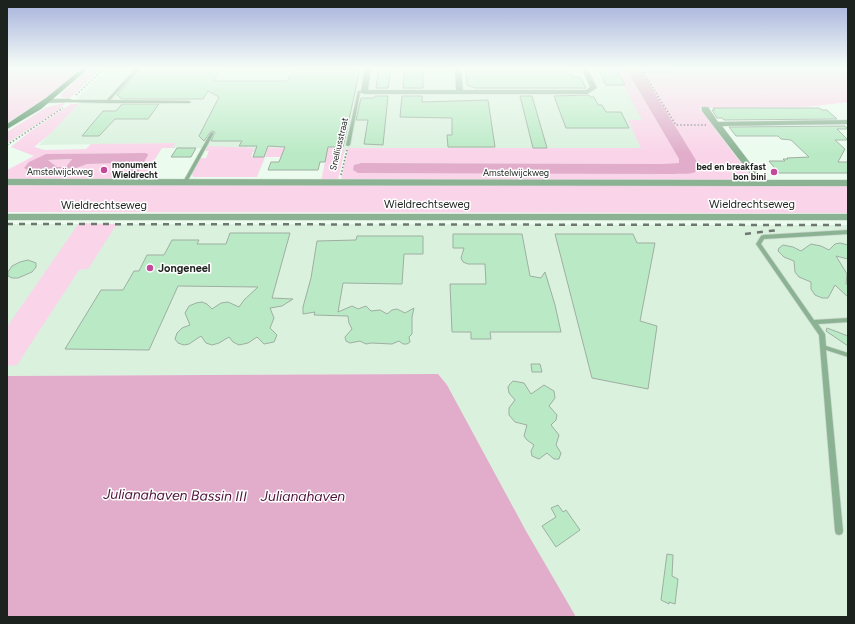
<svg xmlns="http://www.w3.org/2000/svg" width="855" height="624" viewBox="0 0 855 624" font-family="Figtree,sans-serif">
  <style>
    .built { fill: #daf1de }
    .green { fill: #fad4e9; fill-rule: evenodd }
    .water { fill: #e1adcb; fill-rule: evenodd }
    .building { fill: #baeac5; stroke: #9faea2 }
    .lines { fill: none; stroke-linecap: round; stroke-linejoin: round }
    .service-casing { stroke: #cad8cd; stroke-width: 1.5 }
    .minor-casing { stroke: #cad8cd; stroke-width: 1 }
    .tertiary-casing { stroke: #cad8cd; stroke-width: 1 }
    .secondary-casing { stroke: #cad8cd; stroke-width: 1 }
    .path { stroke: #808b82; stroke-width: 1.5; stroke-dasharray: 1.5 2; stroke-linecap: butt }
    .service { fill: #8cb294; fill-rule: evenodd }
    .minor { fill: #8cb294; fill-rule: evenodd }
    .tertiary { fill: #8cb294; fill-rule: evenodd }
    .secondary { fill: #558f65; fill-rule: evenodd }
    .rail { stroke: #6e7870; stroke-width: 2.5; stroke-dasharray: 6 6; stroke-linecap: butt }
    .poi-dot { fill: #c4499a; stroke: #fff; stroke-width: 1.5 }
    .labels { text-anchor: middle; stroke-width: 3; stroke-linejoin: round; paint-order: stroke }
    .far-street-label { font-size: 9px; fill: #1c221d; stroke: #fff }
    .far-poi-label { font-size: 9px; font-weight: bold; fill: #1c221d; stroke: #fff; text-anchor: start }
    .street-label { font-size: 11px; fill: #1c221d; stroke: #fff }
    .poi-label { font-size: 11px; font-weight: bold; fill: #1c221d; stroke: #fff; text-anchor: start }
    .near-water-label { font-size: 14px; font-style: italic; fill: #4d1139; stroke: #fff }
  </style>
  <rect width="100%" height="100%" fill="#ebfbee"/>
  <path class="built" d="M109,67H620L665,152H234L236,148H173L174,143L39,145L79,104L77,99Z
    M7,224L848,225V617H574L438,374L7,376Z"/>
  <path class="green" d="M7,67H81L73,76L54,92L7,123Z
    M91,67H103L69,99L61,97V94Z
    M614,67H625L679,159V163L660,164L361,163L357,164L358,173H690L699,169L696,160L639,67H845L773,69H845L848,72V102L806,107L699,108L753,179L751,181L341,180L348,148H641L628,120H642Z
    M65,103L58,111L7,143V132L47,107Z
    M71,104H79L50,134L34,147L45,150L86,149L91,144L175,143L173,148H162L142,180H7V170L34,156L11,147L28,133ZM145,153L129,172L126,165L114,163L87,164L82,165L66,172L35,159L52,154Z
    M208,146L254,148L251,157H265L268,148H345L338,180L321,181L326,157H265L257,177H193L192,174L200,158H206L209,151H205Z
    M72,159L66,167H57L48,160Z
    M7,184L848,185V213L7,212Z
    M79,223L117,224L88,269L79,270L17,365L7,366V327Z"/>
  <path class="water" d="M625,67H639L696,160C705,177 684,173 673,174L363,173H358L353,170L354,165L361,163L660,164L679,163V159Z
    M145,153L148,154V155L138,173L129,172L126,165L122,163L87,164L63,173L31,172L24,168L29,162L46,154ZM72,159L66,167H57L48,160Z
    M438,374L447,385L526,531L576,617H7V376Z"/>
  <path class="building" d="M142,67H222L213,81H288L293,69H360L343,147H328L325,162H320L318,170H268L271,162H279L285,147L268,146L264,157H253L257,146H239L242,141H211L215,132L211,131L204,141L199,136L219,97L208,91L203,99H122L117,95Z
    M379,67H391L388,88H376Z
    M405,67H423V88H403Z
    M597,67H615L625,85H606Z
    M466,71H570L573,77H580L586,88H475L467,85Z
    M589,95L590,97H594L598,105H602L606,112H621L629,128H566L554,96Z
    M375,96H388L383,145L364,144L368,120H356L361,98H374Z
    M402,96H422V102L488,100L495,147H448L447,135H452V118L400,117Z
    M520,96H532L547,148H533Z
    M122,104H159L148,119H115L99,136H82L103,111H116Z
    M713,108H819L822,110H827L837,119L724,120L722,118H717L712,110H715Z
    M845,126L848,129H837L848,140H835L845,149L838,162H848V173H779L769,161H785L783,159H788L787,158L809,157L791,140L781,139L778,136H736L729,127Z
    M177,148H196L191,157H171Z
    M230,233H290L272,298L293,299L282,306L270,308L274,318L270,328L277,335L274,342L264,344L257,337L248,343L239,345L233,342L229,337L219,343L212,345L206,343L201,336L189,344L184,345L178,343L175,339L177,333L182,328L190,325L185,313L189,306L196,303L202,302L207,304L212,309L221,303L228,302L239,307L244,300L258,287L178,286L149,350L65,349L101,290H123L134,271H139L147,255H164L172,240H199L197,244H226Z
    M453,234H522L530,276L541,278L545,272L555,305L561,332H490L491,339H471V332H452L450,284H486L485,264H468L463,262L461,258L464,248H453Z
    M555,234H633L637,243H655L640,321L657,326L648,389L592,378Z
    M357,236H423V254H404L402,284L343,283L338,312L352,306L358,309L366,306L371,311L380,310L387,314L392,310L397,309L405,313L414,308L412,317V334L409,337L410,342L407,344H403L399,341L392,344L371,343L366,344L360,341L350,343L346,341L345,337L352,329L349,323L348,316L314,315L315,312L303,314V307L311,278L317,241L356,240Z
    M840,243L848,245V259L836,256L847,274L846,284H848V297L835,285L828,298H822L815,295L811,289V282L799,277L795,272L794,261L784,257L778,251L779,248L783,245L793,247L801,251L811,244L821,246L829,250L835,244Z
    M28,260L36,263V267L32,272L18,278H12L8,276V272L12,266L20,262Z
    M827,328L848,336V346L826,331Z
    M531,364H540L542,372H532Z
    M513,381L524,383L531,394L544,385L554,391L555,398L549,406L557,415L556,420L551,425L559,435L556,445L561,453L559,459H554L547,453L539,459L532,456L531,451L534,445L527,440L524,436L527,425L515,422L509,415V408L515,400L509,393L508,387L510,384Z
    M558,505L563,512L566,510L580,530L556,547L542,526L556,517L551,508Z
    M667,554L673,555L672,576L678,579L675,604L669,602V604L661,600Z"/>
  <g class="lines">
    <defs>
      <path id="service" d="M137,67H141L110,100L189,101L191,102L189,103H107L70,102L68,101L70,100H107Z
        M358,91H364L366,92L360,93L350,145L348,146L346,145Z
        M211,132L214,133L187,182L185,183H183V182Z
        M848,230V234L764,239L761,244L814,320L848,318V322L818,324L825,334L826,346L848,353V357L826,350L843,531L842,534L839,535L836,534L835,531L819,335L756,244L761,236L763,235Z"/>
      <path id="minor" d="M365,67H371L368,90H456L455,67H461L463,90H586L590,87L581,67H587L597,88L587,94H364L361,92Z
        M70,99L72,100V102L47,103L44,101L47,99Z
        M702,107H708L718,122L848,120V124L722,126L763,180H848V186L7,185V179L755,180L702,111Z"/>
      <path id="tertiary" d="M7,214H848V220H7Z"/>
      <path id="secondary" d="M84,67H90L41,109L7,129V124L46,98Z"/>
    </defs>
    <use href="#service" class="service-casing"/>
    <use href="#minor" class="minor-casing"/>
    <use href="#tertiary" class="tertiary-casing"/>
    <use href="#secondary" class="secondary-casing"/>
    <path class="path" d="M664,67L668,72H643L676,125H706
      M76,95L106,67
      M7,145L63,108
      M341,175L347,150"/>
    <use href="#service" class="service"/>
    <use href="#minor" class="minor"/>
    <use href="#tertiary" class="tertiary"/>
    <use href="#secondary" class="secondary"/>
    <path class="rail" d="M7,224L848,225
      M745,234L778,230"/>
  </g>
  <linearGradient id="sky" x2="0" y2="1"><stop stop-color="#a5b1dc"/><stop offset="0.44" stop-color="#f6fdf7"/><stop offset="1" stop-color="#f6fdf7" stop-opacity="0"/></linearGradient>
  <rect width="855" height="154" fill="url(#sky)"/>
  <g class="poi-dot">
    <circle cx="104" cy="170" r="4"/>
    <circle cx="774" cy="172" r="4"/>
    <circle cx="150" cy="268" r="4"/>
  </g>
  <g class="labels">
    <g class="far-street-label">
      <text transform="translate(339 144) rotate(-77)" y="3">Snelliusstraat</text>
      <text x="60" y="175">Amstelwijckweg</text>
      <text x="516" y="176">Amstelwijckweg</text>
    </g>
    <g class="far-poi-label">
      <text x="112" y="168">monument<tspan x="112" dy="10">Wieldrecht</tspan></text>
      <text x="766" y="170" text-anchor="end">bed en breakfast<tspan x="766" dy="10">bon bini</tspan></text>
    </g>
    <g class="street-label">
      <text x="427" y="208">Wieldrechtseweg</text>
      <text x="752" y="208">Wieldrechtseweg</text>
      <text x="104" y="209">Wieldrechtseweg</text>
    </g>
    <g class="poi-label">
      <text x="158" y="272">Jongeneel</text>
    </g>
    <g class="near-water-label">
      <text transform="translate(175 495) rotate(1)" y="5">Julianahaven Bassin III</text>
      <text x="303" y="501">Julianahaven</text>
    </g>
  </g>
  <rect width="855" height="624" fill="none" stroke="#1c221d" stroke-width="16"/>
</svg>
